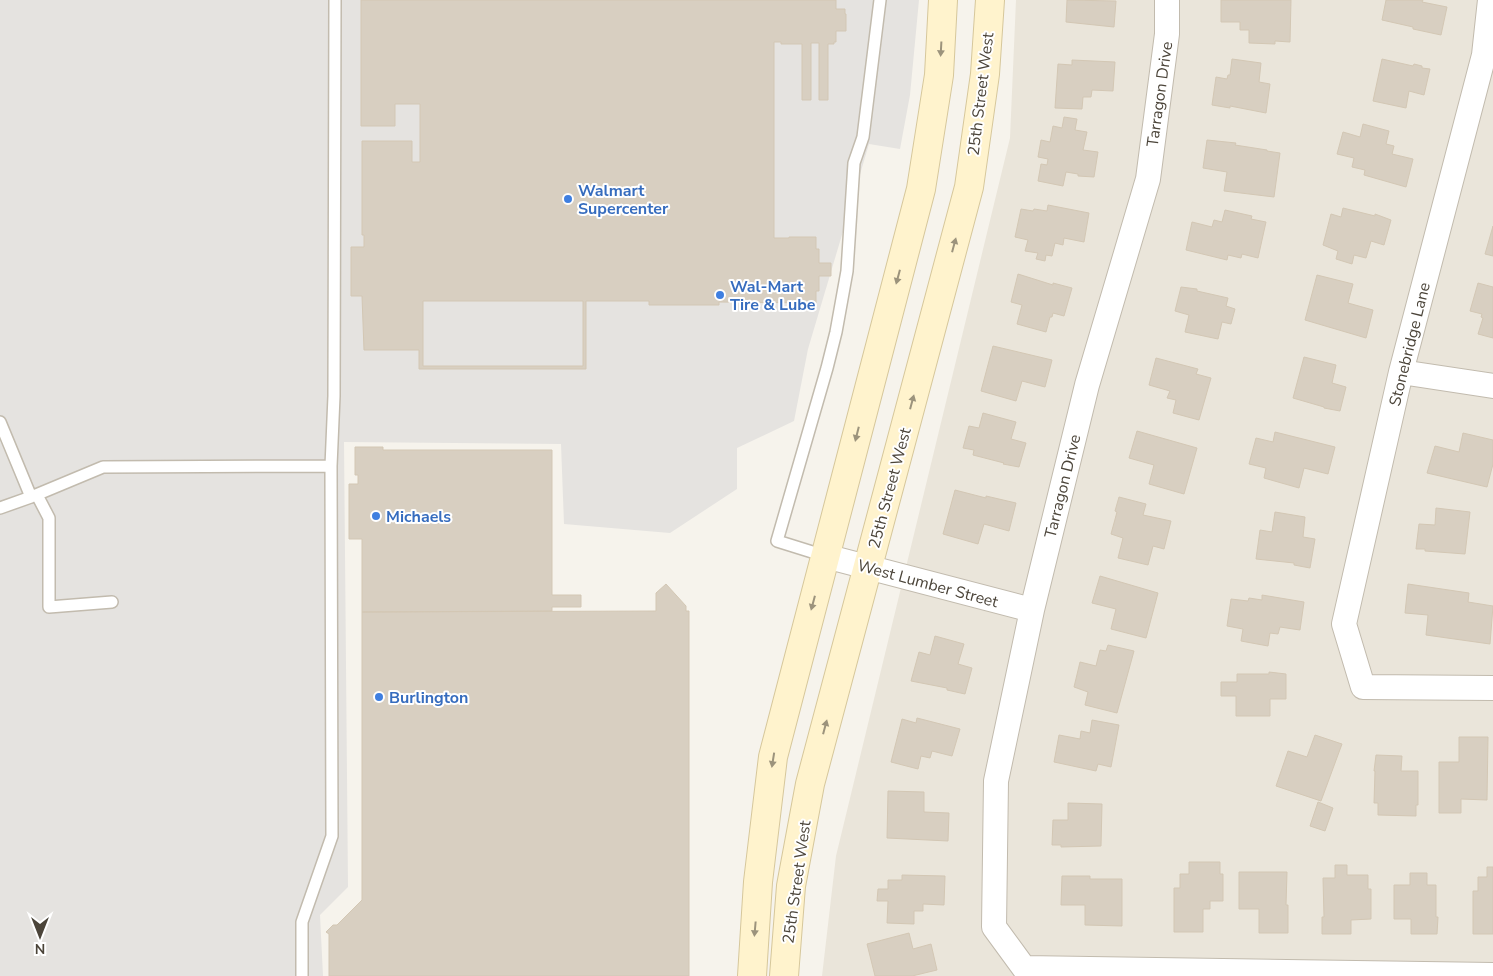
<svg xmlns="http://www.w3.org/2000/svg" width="1493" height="976" viewBox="0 0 1493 976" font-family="'Nunito Sans',sans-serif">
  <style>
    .residential { fill: #eae5da }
    .parking { fill: #e5e3e0 }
    .building { fill: #d8cfc1; stroke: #d3c7b4; fill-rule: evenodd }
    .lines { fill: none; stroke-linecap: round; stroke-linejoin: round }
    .lane-casing { stroke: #c2bbae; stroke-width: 14 }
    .street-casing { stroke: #c2bbae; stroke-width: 26 }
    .secondary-casing { stroke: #d6c79b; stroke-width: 30 }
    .lane { stroke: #fff; stroke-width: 11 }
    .street { stroke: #fff; stroke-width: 24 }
    .secondary { stroke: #fff3cd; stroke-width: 28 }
    .oneway { fill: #9c937c }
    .shop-dot { fill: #3f7fe0; stroke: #fff; stroke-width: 2 }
    .labels { text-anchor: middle; stroke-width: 4; stroke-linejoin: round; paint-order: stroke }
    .street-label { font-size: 16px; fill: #4b4439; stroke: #fff }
    .shop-label { font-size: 16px; font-weight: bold; fill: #366cbe; stroke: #fff; text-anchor: start }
  </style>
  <rect width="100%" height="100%" fill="#f6f3ec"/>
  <path class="residential" d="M1016,0H1493V976H822L836,856L1010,138Z"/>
  <path class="parking" d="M0,0H919L910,95L900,149L869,144L808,349L794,421L737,448V489L670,533L564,524L561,444L344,442L348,887L320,915L323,976H0Z"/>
  <path class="building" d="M361,0H836V9H845V14H846V31H836V42H834V44H828V100H819V43H811V100H802V44H781V42H774V238H789V237H816V249H819V263H831V276H819V291H816V303L719,302V305H649V301H586V369H419V350H364L362,296H351V247H364V235H362V141H412V162H420V104H395V126H361ZM423,301H583V366H423Z
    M1067,0L1116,1L1114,27L1066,22Z
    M1221,0H1291L1290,42L1275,41V44L1249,43V30H1240V22H1221Z
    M1386,0H1423L1422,2L1447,7L1441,35L1413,29V27L1382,20Z
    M1232,59L1261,63L1259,82L1270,84L1266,113L1230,106V108L1212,105L1216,77L1227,79L1228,75H1230Z
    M1382,59L1413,66L1414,64L1422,66V68L1430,69L1424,95L1409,91L1406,108L1373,101Z
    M1072,60L1115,62L1113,91L1092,90L1091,97H1083L1082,109L1055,108L1058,64L1072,65Z
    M1064,117L1077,119L1075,130L1087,132L1083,150L1098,152L1094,177L1078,176V174L1066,172L1063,186L1038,181L1041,164L1047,165L1048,159L1038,157L1041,140L1050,142L1053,126L1062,128Z
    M1363,124L1389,131L1386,144L1394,146L1392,154L1413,159L1406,187L1364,175L1365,170L1352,167L1354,158L1337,154L1343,132L1360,137Z
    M1207,140L1236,143L1235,145L1267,150V151L1280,153L1274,197L1224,191L1227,172L1203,168Z
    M1048,205L1089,213L1084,242L1064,238L1063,245L1055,243L1052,256L1046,255L1045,261L1036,259L1038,253L1025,251L1028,240L1015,237L1021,209L1033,211L1034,209L1047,211Z
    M1343,208L1375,216V214L1391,220L1384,245L1371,241L1366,258L1354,255L1352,264L1336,259L1338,251L1323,245L1331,214L1341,217Z
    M1225,210L1252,216L1251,219L1266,222L1258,258L1242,254L1241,258L1228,255L1227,260L1186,250L1192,222L1212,227L1214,220L1222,222Z
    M1493,226V256L1485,254Z
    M1018,274L1053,285V283L1072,288L1064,316L1053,313L1052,317H1050L1046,332L1017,324L1022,305L1011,302Z
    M1317,275L1353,284L1348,303L1373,310L1366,338L1305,320Z
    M1478,283L1493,287V338L1478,334L1483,318L1481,317L1482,314L1470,311Z
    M1181,287L1197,289V291L1228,298L1226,306L1235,309L1231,324L1222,322L1218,339L1185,332L1189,315L1175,311Z
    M993,346L1052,360L1045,387L1022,381L1016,401L981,391Z
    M1304,357L1336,365L1332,383L1346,387L1340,411L1324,408V407L1293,398Z
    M1156,358L1198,369L1196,374L1211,378L1199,420L1173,413L1176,400L1167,398L1170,391L1149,385Z
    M983,413L1016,422L1011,439L1026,443L1019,467L1003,464L1004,463L973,455L974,450L963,448L969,426L979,428Z
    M1137,431L1197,448L1184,494L1149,484L1154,465L1129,458Z
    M1275,432L1335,447L1328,474L1304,468L1299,488L1264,478L1266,468L1249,464L1256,438L1273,442Z
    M1463,433L1493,440V464L1487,487L1427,473L1435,446L1459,452Z
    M355,447H383V450H552V595H581V607H552V611L362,612V539H349V484H358V475H355Z
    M955,490L986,498V496L1016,503L1009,531L984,524L978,544L943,534Z
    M1119,497L1146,504L1143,515L1171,521L1164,549L1153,546L1148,565L1118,558L1123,538L1111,534L1117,512L1115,511Z
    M1436,508L1470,512L1465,554L1425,551V549H1416L1419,524L1435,525Z
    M1275,512L1305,517L1303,537L1315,539L1310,568L1294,565V563L1256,559L1260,530L1272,532Z
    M1100,576L1158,593L1146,638L1111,629L1116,609L1092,603Z
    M666,584L686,606V611H689V976H329V934L326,932L333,925H337L362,900V612L656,611V593Z
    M1408,584L1469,593L1468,602L1493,606L1490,644L1426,635L1428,615L1405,613Z
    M1262,595L1304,602L1300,630L1280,627L1278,634L1270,633L1268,646L1241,641L1243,629L1227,626L1231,599L1248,601L1249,598L1262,600Z
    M935,636L964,644L958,664L972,668L965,694L947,690V688L911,681L919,652L930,655Z
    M1108,645L1134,651L1117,713L1085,705L1088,692L1074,687L1080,662L1096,666L1100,650L1106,651Z
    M1269,672L1286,674V699H1270V716H1236V696H1221V682H1237V674H1269Z
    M917,718L960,729L952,756L932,751L930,758L921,756L918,769L891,762L902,719L916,723Z
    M1092,720L1119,725L1111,767L1098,764L1096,771L1054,762L1059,735L1080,739L1081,731L1090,733Z
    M1315,735L1342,744L1321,801L1276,786L1288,751L1307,757Z
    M1459,737H1488L1487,800L1461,799V813H1439V762H1459Z
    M1376,755L1402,756L1401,771H1418V805H1416V816L1378,815V803H1374L1375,771H1374Z
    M888,791L924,792V812L949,813L948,841L887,838Z
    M1318,802L1333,808L1325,831L1310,826Z
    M1068,803L1102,804L1101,846L1061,847V845H1052L1053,820H1068Z
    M1189,862H1220V874H1223V901H1210V909H1203V932H1174V888H1180V874H1189Z
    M1335,865H1347V875H1368V889H1371V919L1351,920V934H1322V917H1324L1323,878H1335Z
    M1487,867H1493V934H1473V891H1478V877H1487Z
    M1239,872H1287L1286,905H1288V933H1259V909H1239Z
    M1410,873H1427V885H1436V917H1438L1437,934H1411V919H1394V885H1410Z
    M902,875L945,876L944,905L923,904V911H914V924L887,923L888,901H877L878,889H888V880H902Z
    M1062,876H1090V879H1122V926L1085,925V905H1061Z
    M909,933L913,949L931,944L937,970L912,976H875L867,944Z"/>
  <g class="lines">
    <defs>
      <path id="lane" d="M0,422L31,497
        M37,495L49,518V607L112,602
        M0,508L31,497L103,467L331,466
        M825,556L777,541L827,368L836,332L847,271L854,163L863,137L880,0
        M302,976V922L332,836L331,466L334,396L335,0"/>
      <path id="street" d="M1167,0V34L1148,179L1087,385L1032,610L996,781L994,927L1024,968L1493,975
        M1490,0L1484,55L1401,372L1344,624L1363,687L1493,688
        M1401,372L1493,386
        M825,556L1032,610"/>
      <path id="secondary" d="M752,976L758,882L773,757L921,189L939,75L943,0
        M784,976L791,886L810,784L969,187L985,74L990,0"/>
    </defs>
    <use href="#lane" class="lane-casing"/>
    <use href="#street" class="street-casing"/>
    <use href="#secondary" class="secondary-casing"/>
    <use href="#lane" class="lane"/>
    <use href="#street" class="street"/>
    <use href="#secondary" class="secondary"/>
  </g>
  <defs><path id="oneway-solid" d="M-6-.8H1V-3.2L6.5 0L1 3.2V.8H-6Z" transform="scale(1.25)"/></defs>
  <g class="oneway">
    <use href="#oneway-solid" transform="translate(941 49) rotate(93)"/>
    <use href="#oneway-solid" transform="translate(954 245) rotate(-75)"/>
    <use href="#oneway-solid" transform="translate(898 277) rotate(105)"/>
    <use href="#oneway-solid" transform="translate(912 402) rotate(-75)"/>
    <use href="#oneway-solid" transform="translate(857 434) rotate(104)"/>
    <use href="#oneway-solid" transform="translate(813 603) rotate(105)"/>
    <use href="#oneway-solid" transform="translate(825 727) rotate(-75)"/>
    <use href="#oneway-solid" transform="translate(773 760) rotate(99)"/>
    <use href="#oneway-solid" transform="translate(755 929) rotate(95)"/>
  </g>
  <g class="shop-dot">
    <circle cx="568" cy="199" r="5"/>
    <circle cx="720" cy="295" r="5"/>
    <circle cx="376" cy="516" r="5"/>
    <circle cx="379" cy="697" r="5"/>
  </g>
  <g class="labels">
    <g class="street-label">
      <text transform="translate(980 94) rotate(-83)" y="6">25th Street West</text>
      <text transform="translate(1159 94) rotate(-82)" y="6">Tarragon Drive</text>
      <text transform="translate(1409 344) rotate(-76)" y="6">Stonebridge Lane</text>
      <text transform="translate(1062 486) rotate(-76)" y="6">Tarragon Drive</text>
      <text transform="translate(889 488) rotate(-75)" y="6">25th Street West</text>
      <text transform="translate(928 583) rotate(15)" y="6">West Lumber Street</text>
      <text transform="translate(796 882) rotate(-82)" y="6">25th Street West</text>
    </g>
    <g class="shop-label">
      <text x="578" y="196">Walmart<tspan x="578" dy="18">Supercenter</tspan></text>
      <text x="730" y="292">Wal-Mart<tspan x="730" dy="18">Tire &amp; Lube</tspan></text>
      <text x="386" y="522">Michaels</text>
      <text x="389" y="703">Burlington</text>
    </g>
  </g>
  <g transform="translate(40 936) rotate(180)" stroke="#ffffff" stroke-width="4" paint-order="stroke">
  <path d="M0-4L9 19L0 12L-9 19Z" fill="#4b4439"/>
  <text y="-8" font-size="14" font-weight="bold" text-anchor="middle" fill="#4b4439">N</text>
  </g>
</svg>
